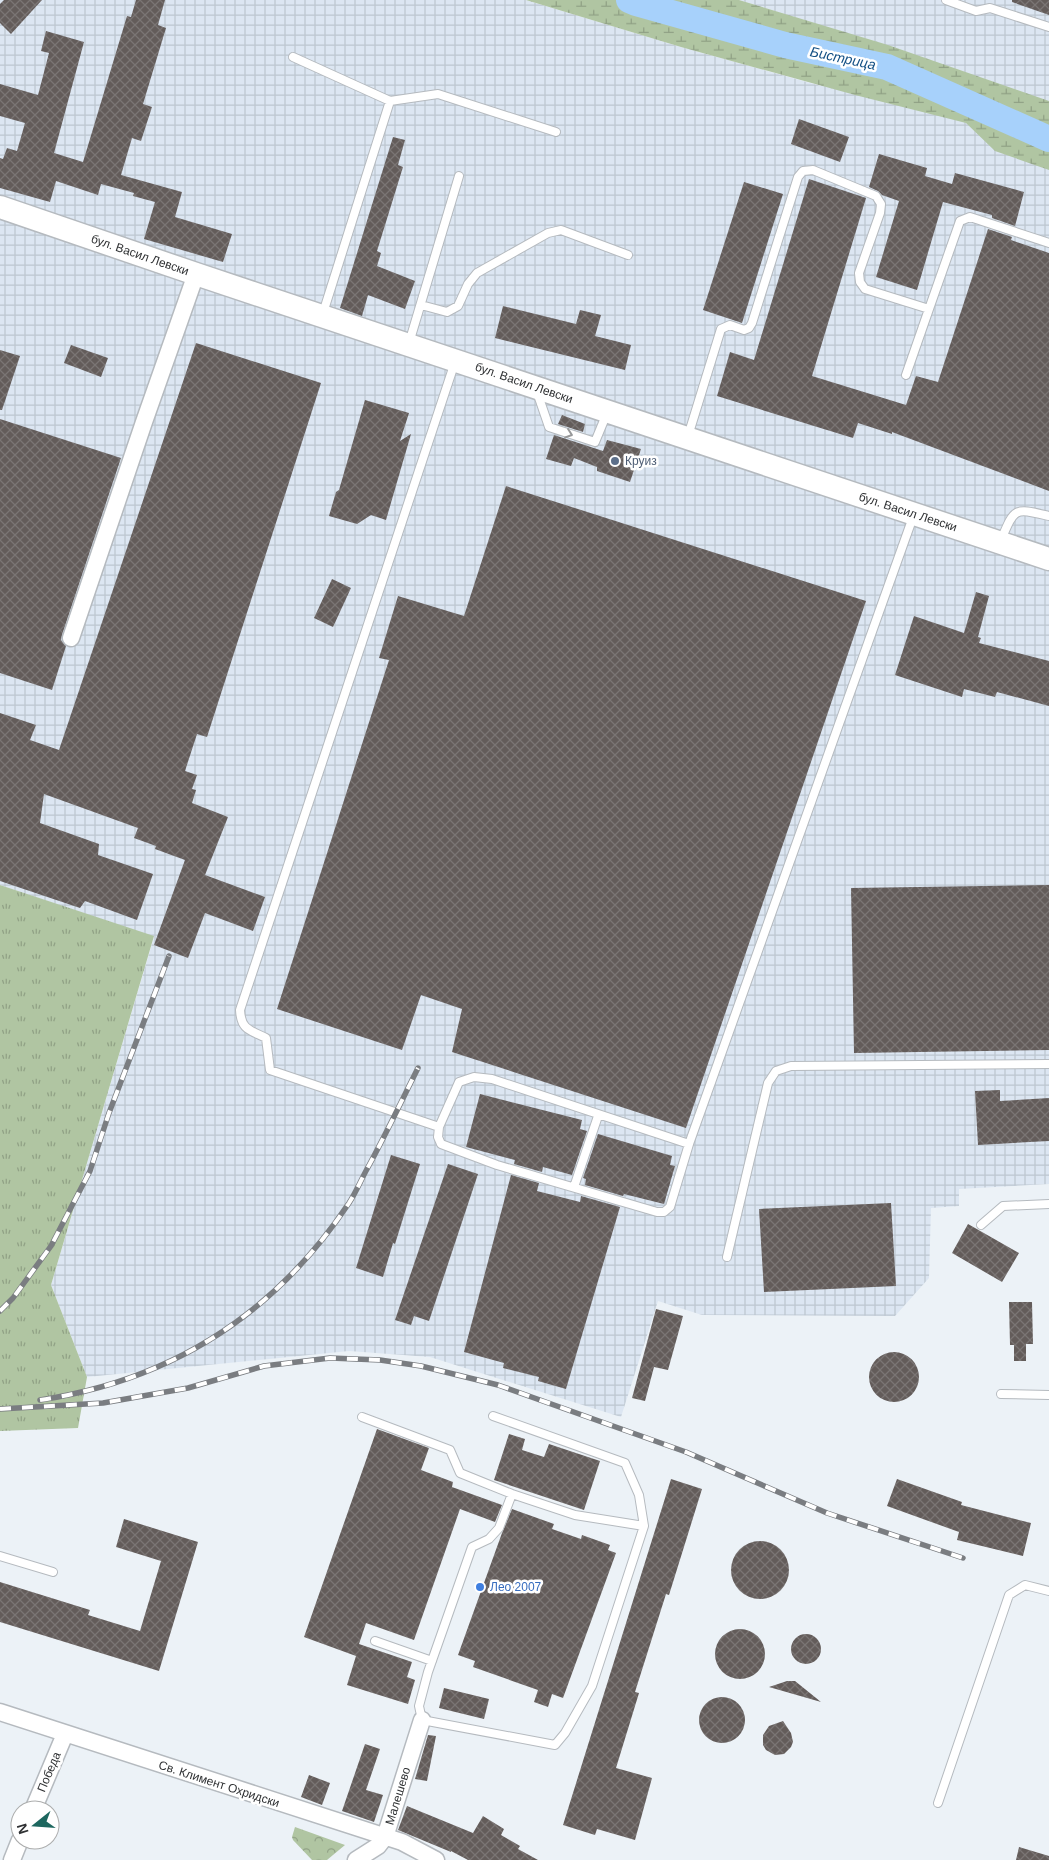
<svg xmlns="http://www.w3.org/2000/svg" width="1049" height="1860" viewBox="0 0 1049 1860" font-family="Arial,sans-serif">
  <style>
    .industrial { fill: url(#industrial-grid) }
    .grass { fill: url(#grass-tufts) }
    .wetland { fill: url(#wetland-marsh) }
    .park { fill: url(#park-crowns) }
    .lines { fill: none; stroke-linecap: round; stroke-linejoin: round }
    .river { stroke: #a7d1fb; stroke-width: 26 }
    .building { fill: url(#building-cross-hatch) }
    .lane-casing { stroke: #b5babf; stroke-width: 10 }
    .street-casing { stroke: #b5babf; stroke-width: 19 }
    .secondary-casing { stroke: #b5babf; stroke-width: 25 }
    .lane { stroke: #fff; stroke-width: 8 }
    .street { stroke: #fff; stroke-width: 16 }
    .secondary { stroke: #fff; stroke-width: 22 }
    .rail-casing { stroke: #7a7d81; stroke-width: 5.5 }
    .rail { stroke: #fff; stroke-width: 4; stroke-dasharray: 11; stroke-linecap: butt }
    .oneway { stroke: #979899 }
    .service-dot { fill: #5c6f8a; stroke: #fff; stroke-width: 2 }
    .shop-dot { fill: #3f7fe0; stroke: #fff; stroke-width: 2 }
    .labels { text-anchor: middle; stroke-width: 5; stroke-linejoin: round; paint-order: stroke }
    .street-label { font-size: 12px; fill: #2f3133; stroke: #fff }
    .service-label { font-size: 12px; fill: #4e5e75; stroke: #fff; text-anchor: start }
    .shop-label { font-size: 12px; fill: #366cbe; stroke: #fff; text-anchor: start }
    .water-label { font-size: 14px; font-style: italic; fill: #155185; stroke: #fff }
  </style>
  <defs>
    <pattern id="industrial-grid" width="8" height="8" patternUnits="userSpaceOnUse" patternTransform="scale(1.25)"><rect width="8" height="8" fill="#dce6f2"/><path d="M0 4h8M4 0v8" fill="none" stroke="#bdc6d0"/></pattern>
    <pattern id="grass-tufts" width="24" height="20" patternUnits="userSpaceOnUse" patternTransform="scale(1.25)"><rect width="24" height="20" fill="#b0c5a2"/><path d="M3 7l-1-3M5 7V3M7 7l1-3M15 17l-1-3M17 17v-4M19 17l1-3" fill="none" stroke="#90a185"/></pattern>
    <pattern id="wetland-marsh" width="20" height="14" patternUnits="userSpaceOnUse" patternTransform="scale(1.25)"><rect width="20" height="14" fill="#b0c5a2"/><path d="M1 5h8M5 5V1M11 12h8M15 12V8" fill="none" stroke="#90a185"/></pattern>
    <pattern id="park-crowns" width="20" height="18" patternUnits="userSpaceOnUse" patternTransform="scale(1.25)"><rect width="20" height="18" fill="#b0c5a2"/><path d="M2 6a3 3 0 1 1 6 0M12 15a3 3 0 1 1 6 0" fill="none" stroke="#90a185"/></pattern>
    <pattern id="building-cross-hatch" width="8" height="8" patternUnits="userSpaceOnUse" patternTransform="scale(1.25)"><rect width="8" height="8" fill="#635c5a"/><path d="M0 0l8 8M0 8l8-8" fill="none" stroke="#7a7574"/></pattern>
  </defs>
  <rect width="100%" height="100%" fill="#ecf2f7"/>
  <path class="industrial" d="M0,0H526L681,47L821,86L845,33L739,0H1049V1184L959,1189V1206L931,1208L929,1278L895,1316L702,1315L658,1301L621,1417L430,1357L349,1351L87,1377L51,1285L154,937L0,885Z"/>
  <path class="grass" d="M0,885L154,936L51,1285L87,1377L78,1428L0,1431Z"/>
  <path class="wetland" d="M526,0H739L888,45L1049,101V170L995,151L966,123L855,95L681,47Z"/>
  <path class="park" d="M295,1827L345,1845L327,1860H312L293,1840L292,1837Z"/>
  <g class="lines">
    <path class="river" d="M629,0L636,3L785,45L887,67L1049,139"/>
  </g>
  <path class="building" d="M4,0H42L11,34L0,23V4Z
    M136,0H165L158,25L166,28L143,104L152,107L141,141L132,138L121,175L182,192L175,217L232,234L223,262L144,239L155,202L133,196L134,193L101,184L98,195L56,181L50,202L0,188V158L3,159L7,148L17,151L25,123L0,116V84L38,95L49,53L41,51L46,31L84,42L54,153L83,162L127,16L131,17Z
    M1012,0H1049V15L1012,2Z
    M799,119L849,137L840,162L791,144Z
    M393,137L405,140L398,165L403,167L377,251L381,253L377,266L415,281L405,309L368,295L362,316L340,308Z
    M879,154L927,168L925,176L952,184L955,173L1024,192L1015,226L992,218V215L943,202L917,290L876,277L899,201L882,195L878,191L869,187Z
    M809,179L866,198L812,376L906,405L916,376L938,382L988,229L1012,237L1011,240L1049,253V491L892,432V434L858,423L853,438L717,396L730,352L754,360Z
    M744,182L783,194L742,323L703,310Z
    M503,306L576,324L580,310L601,315L595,336L631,345L625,370L495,338Z
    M196,343L321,383L207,737L197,734L185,771L197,775L192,789L196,790L192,803L228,817L205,875L265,897L253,931L205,913L188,958L154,945L185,860L155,849L156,846L134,838L138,828L44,794L40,823L99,844L98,855L153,874L137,920L85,901L80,908L0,881V713L36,725L30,740L59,750Z
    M71,345L108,358L101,377L64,363Z
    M0,350L20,356L2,410H0Z
    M365,400L409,413L400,441L411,434L386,520L371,515L357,524L329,516L336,492L339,490Z
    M562,415L585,424L583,432L558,424Z
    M0,419L121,458L62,635L61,640L66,646L52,690L0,673Z
    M554,435L603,451L607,440L641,449L630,482L597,471V467L574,458L571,466L546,459Z
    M506,486L866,601L686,1128L452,1052L462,1009L421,995L402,1050L277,1009L389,660L379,658L398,596L464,616Z
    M332,579L351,588L333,627L314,618Z
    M976,592L989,596L978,637L981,638L979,643L1049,661V706L997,692L995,697L964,689L962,697L895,675L914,616L964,633Z
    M1049,885V1050L854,1053L851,888Z
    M1000,1090V1101L1049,1098V1141L978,1145L975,1091Z
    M480,1094L582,1120L580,1129L587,1131L572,1175L543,1167L542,1172L514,1164L515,1160L466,1147Z
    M598,1134L672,1156L670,1165L675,1166L664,1204L624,1194L623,1196L585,1185L586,1179L583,1178Z
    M391,1155L420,1164L395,1244L393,1243L383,1277L356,1268Z
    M448,1164L478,1174L429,1321L414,1316L411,1325L395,1320Z
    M511,1175L539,1183L537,1191L580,1202L581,1196L620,1207L566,1389L538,1381L539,1377L503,1368L504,1363L464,1352Z
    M891,1203L896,1286L764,1292L759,1209Z
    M968,1224L1019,1253L1002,1282L952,1253Z
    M1009,1302H1032L1033,1344H1026V1361H1014V1345H1010Z
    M656,1309L683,1316L668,1370L654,1367L645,1401L632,1398Z
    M869 1377a25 25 0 1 1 50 0a25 25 0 1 1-50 0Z
    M377,1429L429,1448L421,1470L453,1482L452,1487L502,1505L495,1522L460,1509L414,1640L366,1623L359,1644L412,1662L407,1677L415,1680L408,1704L347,1685L356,1656L304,1637Z
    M509,1434L525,1439L522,1450L544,1457L549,1444L600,1461L584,1510L494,1480Z
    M671,1479L702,1489L669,1595L666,1594L635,1692L639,1693L616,1768L652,1778L635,1840L597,1829L595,1835L563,1825Z
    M897,1479L962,1502L961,1505L1031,1523L1023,1556L957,1540L959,1532L887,1506Z
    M512,1509L554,1524L552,1529L581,1539L582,1535L610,1545L608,1550L616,1553L563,1698L552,1694L548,1707L534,1702L538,1690L473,1667L475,1661L458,1655L502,1533Z
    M124,1519L198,1542L159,1671L0,1622V1582L90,1610L88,1615L140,1631L161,1561L116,1547Z
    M731 1570a29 29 0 1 1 58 0a29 29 0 1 1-58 0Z
    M715 1654a25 25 0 1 1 50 0a25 25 0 1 1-50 0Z
    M791 1649a15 15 0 1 1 30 0a15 15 0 1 1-30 0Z
    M787,1681H795L821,1702L769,1687Z
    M444,1688L489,1699L484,1719L439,1708Z
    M699 1720a23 23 0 1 1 46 0a23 23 0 1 1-46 0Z
    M783,1721L791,1733L793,1742L791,1747L784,1754L775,1755L766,1750L763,1745V1735L769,1726Z
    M428,1735L436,1736L427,1781L415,1779Z
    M365,1744L380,1749L366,1790L383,1795L374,1822L342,1811Z
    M309,1775L330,1783L322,1805L301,1797Z
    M407,1806L473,1833L483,1816L504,1829L501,1835L520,1846L518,1849L538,1860H468L451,1851V1852L398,1830Z
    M1019,1847L1049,1856V1860H1016Z"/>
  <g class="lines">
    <defs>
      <path id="lane" d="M946,0L976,11L990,8L1049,27
        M293,57L390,101L438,94L556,132
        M421,305L447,312L458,306L468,284L477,273L548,233L561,230L628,255
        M323,313L390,101
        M409,343L459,176
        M455,362L240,1010C241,1030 250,1030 266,1038L270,1070L439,1127L459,1082L474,1077L492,1079L689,1144L913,517
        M906,375L929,309
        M537,392L549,427L595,442L607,413
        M688,436L721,329L730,325L744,330L749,328L752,323L798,177L803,171L813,170L876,196L881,204L880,213L859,273L860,282L865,289L929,309L960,221L970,217L1049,243
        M1001,540C1015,507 1014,508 1049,516
        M439,1127L438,1137L441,1144L497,1165L657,1212H664L670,1207L689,1144
        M574,1187L598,1116
        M981,1225L1003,1206L1049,1204
        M727,1257L768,1083L776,1071L791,1066L1049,1064
        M1001,1394L1049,1395
        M493,1416L625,1463L639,1495L644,1526L592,1686L565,1733L555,1745L422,1720L419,1706L428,1672L472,1547L489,1539L499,1528L512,1494
        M362,1417L450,1450L460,1473L512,1494L575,1515L644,1526
        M0,1556L53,1572
        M375,1641L432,1661
        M938,1803L1009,1595L1025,1585L1049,1591"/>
      <path id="street" d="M71,638L144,422L196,274
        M0,1712L402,1842L436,1860
        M33,1810L65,1734
        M12,1860L20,1840
        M356,1860L378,1846L385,1837L422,1720"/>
      <path id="secondary" d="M0,207L196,274L1049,559"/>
    </defs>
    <use href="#lane" class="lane-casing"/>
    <use href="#street" class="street-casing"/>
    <use href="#secondary" class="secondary-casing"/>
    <use href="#lane" class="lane"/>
    <use href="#street" class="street"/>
    <use href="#secondary" class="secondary"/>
    <defs>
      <path id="rail" d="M0,1311L13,1298L51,1246L90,1171L109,1113L169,956
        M40,1400C172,1380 275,1314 349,1203C356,1192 361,1180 367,1169C385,1136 401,1102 418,1068
        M0,1409L103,1403L188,1388L264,1366L330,1358L380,1360L421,1366L498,1385L686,1452L827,1513L963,1558"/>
    </defs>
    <use href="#rail" class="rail-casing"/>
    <use href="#rail" class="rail"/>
  </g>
  <defs><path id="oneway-chevron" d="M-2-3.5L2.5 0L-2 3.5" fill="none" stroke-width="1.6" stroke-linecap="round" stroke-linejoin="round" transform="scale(1.25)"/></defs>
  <use class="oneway" href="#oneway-chevron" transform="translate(569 434) rotate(19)"/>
  <circle class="service-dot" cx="615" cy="461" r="5"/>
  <circle class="shop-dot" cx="480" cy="1587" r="5"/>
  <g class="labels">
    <g class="street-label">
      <text transform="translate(140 255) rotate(19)" y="4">бул. Васил Левски</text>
      <text transform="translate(524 383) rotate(19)" y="4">бул. Васил Левски</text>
      <text transform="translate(908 512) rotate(18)" y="4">бул. Васил Левски</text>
      <text transform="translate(49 1772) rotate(-67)" y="4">Победа</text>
      <text transform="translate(219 1784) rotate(18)" y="4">Св. Климент Охридски</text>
      <text transform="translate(398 1796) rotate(-73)" y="4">Малешево</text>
    </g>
    <g class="service-label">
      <text x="625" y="465">Круиз</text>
    </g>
    <g class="shop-label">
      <text x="490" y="1591">Лео 2007</text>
    </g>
    <g class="water-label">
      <text transform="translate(843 58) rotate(12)" y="5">Бистрица</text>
    </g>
  </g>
  <g transform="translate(35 1825) rotate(253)"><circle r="24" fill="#ffffff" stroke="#acadad"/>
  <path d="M0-4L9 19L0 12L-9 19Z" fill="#1d675f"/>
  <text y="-8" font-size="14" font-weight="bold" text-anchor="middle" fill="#2f3133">N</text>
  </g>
</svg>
